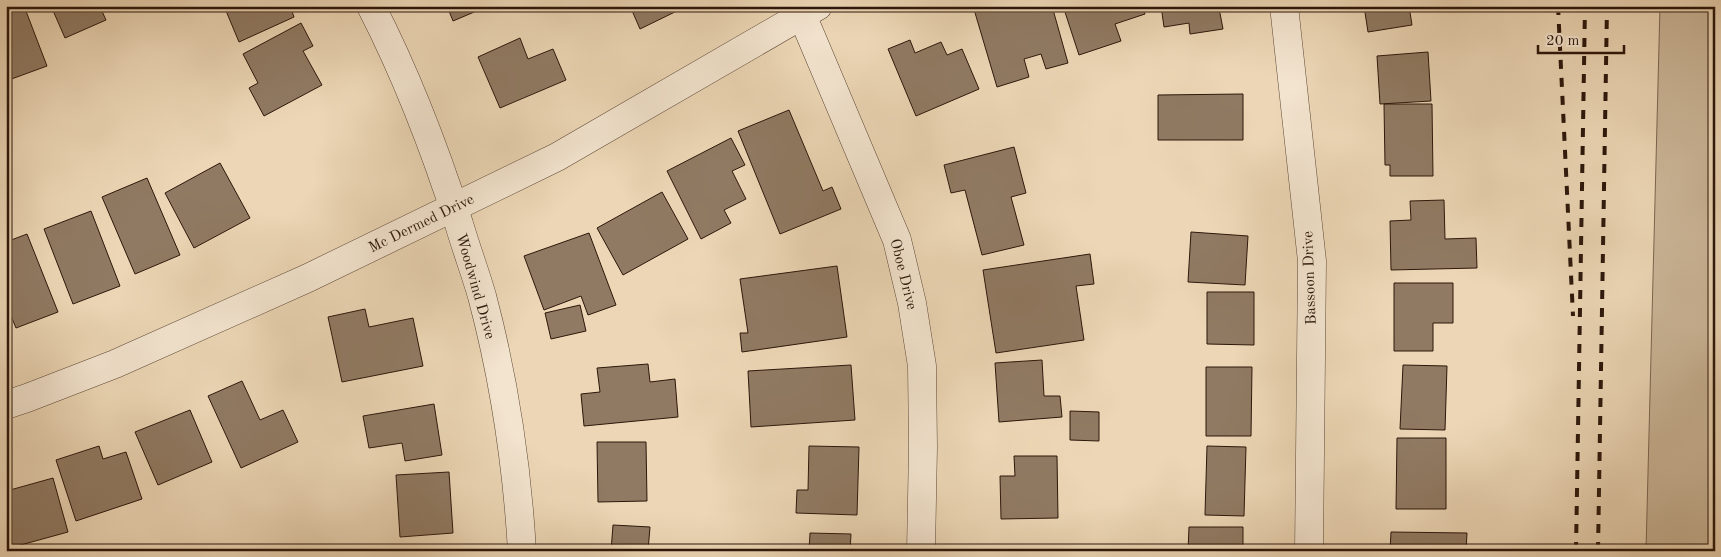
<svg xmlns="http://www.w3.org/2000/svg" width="1721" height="557" viewBox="0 0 1721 557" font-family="'Old Standard TT',serif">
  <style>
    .green { fill: #cbb698; stroke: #7c6652 }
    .building { fill: #907a63; stroke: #2c170b }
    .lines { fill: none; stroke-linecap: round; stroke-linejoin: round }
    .minor-casing { stroke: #5c4736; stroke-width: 29 }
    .minor { stroke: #f3e4cf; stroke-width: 28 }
    .rail { stroke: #2c170b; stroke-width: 4; stroke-dasharray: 9 9; stroke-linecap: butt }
    .labels { text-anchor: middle; stroke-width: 4; stroke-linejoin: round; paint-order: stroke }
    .street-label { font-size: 15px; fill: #2c170b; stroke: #f3e4cf }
  </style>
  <rect width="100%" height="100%" fill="#ecd6b5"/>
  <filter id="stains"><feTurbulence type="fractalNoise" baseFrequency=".004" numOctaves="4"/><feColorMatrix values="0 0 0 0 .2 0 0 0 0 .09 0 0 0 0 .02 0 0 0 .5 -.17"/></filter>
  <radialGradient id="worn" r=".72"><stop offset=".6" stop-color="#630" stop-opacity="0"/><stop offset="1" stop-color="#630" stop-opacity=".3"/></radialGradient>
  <path class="green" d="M1660,6H1715V551H1646Z"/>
  <path class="building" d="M10,6H24L47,66L6,81V7Z
    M51,6H106L101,9L106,20L65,38Z
    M224,6H290L294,17L239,42Z
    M447,6H486V7L453,21Z
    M630,6H680L681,9L640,29Z
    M973,6H1052L1068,63L1046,69L1041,54L1024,59L1029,77L997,87Z
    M1063,6H1142L1145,14L1115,24L1121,41L1079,55Z
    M1161,6H1230L1219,8L1223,29L1190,34L1189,23L1164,27Z
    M1364,6H1409L1412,25L1368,32Z
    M301,23L313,46L303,51L322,85L264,116L249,88L258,83L243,54Z
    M520,38L528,59L553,49L566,80L500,108L478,57Z
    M910,40L915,53L941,42L947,55L962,49L979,89L916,116L888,49Z
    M1428,52L1431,101L1380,104L1377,56Z
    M1243,94V140H1158V95Z
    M1384,104H1432L1433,176H1390V165H1385Z
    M789,110L823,191L832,187L841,209L780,234L738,131Z
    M731,138L745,165L732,171L746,199L724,210L731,223L701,239L667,171Z
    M1014,147L1026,193L1011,197L1024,245L982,255L965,190L951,193L944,165Z
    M220,163L250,218L194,248L165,193Z
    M147,178L180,255L135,274L102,197Z
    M662,192L688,239L623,275L597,228Z
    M1444,200L1445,239L1476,238L1477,268L1391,270L1390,221L1411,220L1410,201Z
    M91,211L120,286L73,304L44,229Z
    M1191,232L1248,236L1245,285L1188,282Z
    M589,233L616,305L588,315L581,296L544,310L524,256Z
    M27,234L58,312L16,328L6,304V242Z
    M1090,254L1094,284L1076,286L1084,340L996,353L983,270Z
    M837,266L847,337L742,352L740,333H748L740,279Z
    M1394,283H1453V323H1433V351H1394Z
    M1207,292H1254V345L1207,344Z
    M580,305L586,331L551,339L545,313Z
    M365,309L369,327L413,318L423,366L342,382L328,317Z
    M1042,360L1044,396H1060L1062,417L999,422L995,363Z
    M648,364L650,382L675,379L678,417L584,426L581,394L600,392L597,368Z
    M851,365L855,420L751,427L748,371Z
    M1403,365L1447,366L1445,430L1400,429Z
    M1206,367H1252L1251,436H1206Z
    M242,381L260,420L283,410L298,442L241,468L208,396Z
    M434,404L442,455L405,461L402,443L369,448L363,416Z
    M190,410L212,462L158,485L135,432Z
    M1070,411L1099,412V441L1070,440Z
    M1397,438H1446V509H1396Z
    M597,442H646L647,501L598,502Z
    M99,446L103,459L126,452L142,499L76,521L56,460Z
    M809,446L859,447L857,515L796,513L797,490H808Z
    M1207,446L1246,447L1244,516L1205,515Z
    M1014,456H1057L1058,518L1001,519L1000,476H1015Z
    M449,472L453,533L400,537L396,475Z
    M6,477L10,490L53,478L68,532L6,549Z
    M613,525L650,527L648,551H611Z
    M1189,527H1243V551H1188Z
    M1391,532L1467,533L1466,551H1390Z
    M810,533L851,534L850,551H809Z
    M394,547H458V551H394Z
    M998,547H1047V551H998Z"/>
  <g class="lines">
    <defs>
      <path id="minor" d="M371,6C407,76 435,149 459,224C466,248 475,272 482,296C504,379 517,465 522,551
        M1284,6L1312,261L1309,551
        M802,15L897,240L912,303L922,366L923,447L921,551
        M6,405L27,398L115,364L308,278L557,157L818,6"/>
    </defs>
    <use href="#minor" class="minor-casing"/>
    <use href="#minor" class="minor"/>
    <path class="rail" d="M1558,6L1573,316
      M1576,551L1585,6
      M1598,551L1607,6"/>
  </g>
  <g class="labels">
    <g class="street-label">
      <text transform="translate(421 223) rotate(-26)" y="5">Mc Dermed Drive</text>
      <text transform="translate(904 274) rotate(76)" y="5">Oboe Drive</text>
      <text transform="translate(1309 278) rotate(-92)" y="5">Bassoon Drive</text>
      <text transform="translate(476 286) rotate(74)" y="5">Woodwind Drive</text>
    </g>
  </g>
  <rect width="1721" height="557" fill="none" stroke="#ecd6b5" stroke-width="25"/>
  <rect x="8" y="8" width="1706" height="542" fill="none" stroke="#2c170b" stroke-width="2.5"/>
  <rect x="12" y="12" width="1696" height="532" fill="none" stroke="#2c170b"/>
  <path d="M1538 45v8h86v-8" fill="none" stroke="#2c170b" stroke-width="2.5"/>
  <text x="1546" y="45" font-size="15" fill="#2c170b" stroke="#f3e4cf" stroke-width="4" paint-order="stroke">20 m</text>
  <rect width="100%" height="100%" filter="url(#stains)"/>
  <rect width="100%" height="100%" fill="url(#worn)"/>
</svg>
